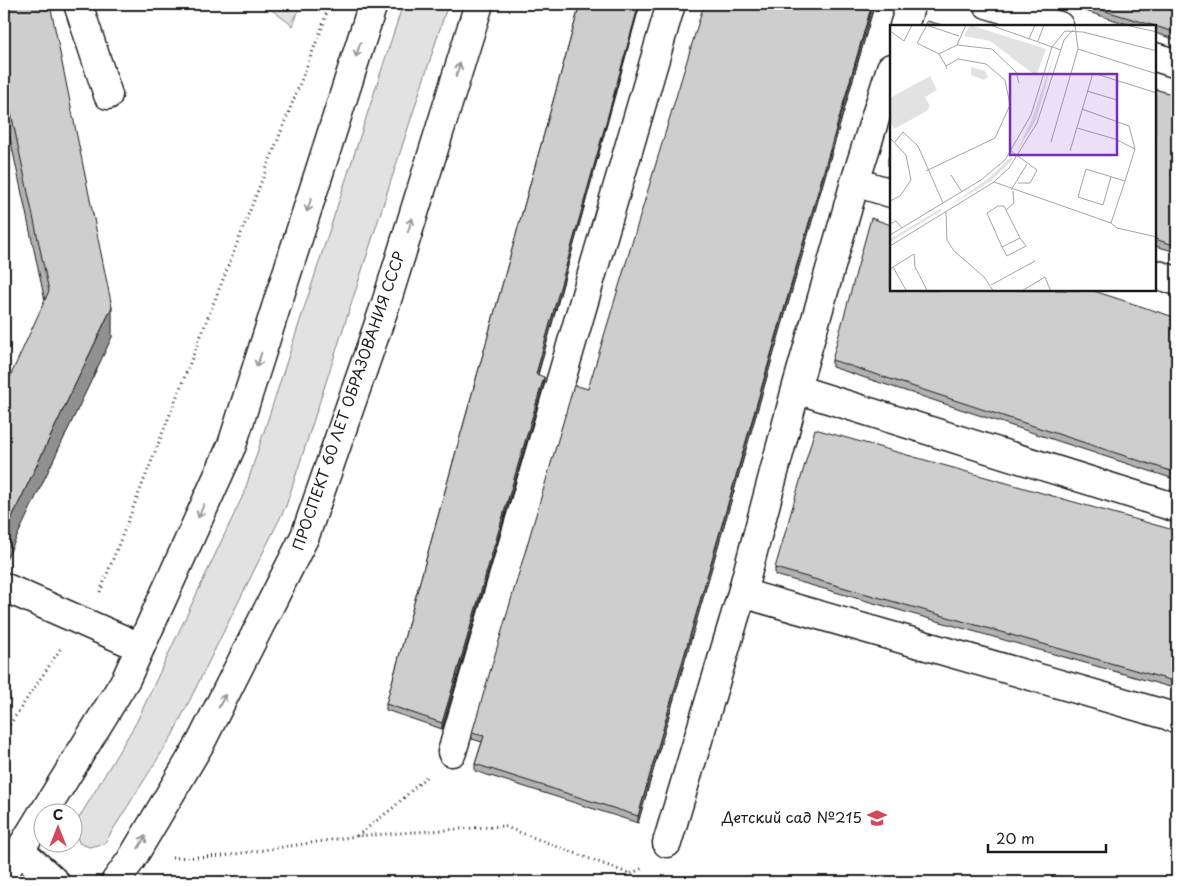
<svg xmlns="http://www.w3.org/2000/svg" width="1181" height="886" viewBox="0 0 1181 886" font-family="'Playpen Sans',sans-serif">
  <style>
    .green { fill: #e2e2e2; stroke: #7f7f7f }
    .forest { fill: url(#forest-firs); stroke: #7f7f7f }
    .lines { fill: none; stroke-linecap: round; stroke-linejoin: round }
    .minor-casing { stroke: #1c1c1c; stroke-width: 31 }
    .major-casing { stroke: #1c1c1c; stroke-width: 31 }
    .path { stroke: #1c1c1c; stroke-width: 3; stroke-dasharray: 1 4; stroke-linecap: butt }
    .minor { stroke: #fff; stroke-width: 28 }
    .major { stroke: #fff; stroke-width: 28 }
    .wall { fill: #b1b1b1; stroke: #1c1c1c }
    .shaded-wall { fill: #909090; stroke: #1c1c1c }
    .building { fill: #cecece; stroke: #1c1c1c }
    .oneway { stroke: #999 }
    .labels { text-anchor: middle; stroke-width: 4; stroke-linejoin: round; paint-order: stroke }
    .street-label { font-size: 15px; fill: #1c1c1c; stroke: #fff }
    .poi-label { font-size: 15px; fill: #1c1c1c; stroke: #fff; text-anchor: end }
    .inset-road { fill: none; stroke: #a4a4a4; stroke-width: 1 }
    .view { fill: #7b2cbf; fill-opacity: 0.15; stroke: #7b2cbf; stroke-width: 2.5 }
    .inset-edge { fill: none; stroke: #1c1c1c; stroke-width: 2.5 }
  </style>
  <defs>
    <pattern id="forest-firs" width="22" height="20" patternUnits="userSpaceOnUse" patternTransform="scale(1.25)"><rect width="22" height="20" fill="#e2e2e2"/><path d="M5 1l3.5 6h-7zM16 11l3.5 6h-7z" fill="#c1c1c1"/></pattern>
  </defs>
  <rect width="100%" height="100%" fill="#fff"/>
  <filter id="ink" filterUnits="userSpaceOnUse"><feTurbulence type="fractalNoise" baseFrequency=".02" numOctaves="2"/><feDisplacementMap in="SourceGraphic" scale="10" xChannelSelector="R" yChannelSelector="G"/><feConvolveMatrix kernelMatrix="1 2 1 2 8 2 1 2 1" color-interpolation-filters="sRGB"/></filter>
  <g filter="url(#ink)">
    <path class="green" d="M403,4H448L286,506L172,736L104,844L89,847L79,843L74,826L136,723L244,493Z"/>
    <path class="forest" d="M264,4H301L293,26Z"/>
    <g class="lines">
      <defs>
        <path id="minor" d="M78,4L108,95
          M987,4L1059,26
          M904,26L911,4
          M1155,57L1177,64
          M855,182L891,193
          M1155,274L1177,281
          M796,389L1177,508
          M4,587L140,647
          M742,593L1167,715L1177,720
          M452,752L671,4
          M667,843L742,593L796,389L855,182L891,68
          M20,850L55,882"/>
        <path id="major" d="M43,814L126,679L232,445L373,4
          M4,872L20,850L42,814
          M115,882L131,860L201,742L305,536L386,303L479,4"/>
      </defs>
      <use href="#minor" class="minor-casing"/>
      <use href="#major" class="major-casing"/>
      <path class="path" d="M100,592L323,25L329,4
        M4,733L61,648
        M357,836L394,807L428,775
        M172,858L223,856L357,836L503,826L630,874L643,868"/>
      <use href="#minor" class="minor"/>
      <use href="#major" class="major"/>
    </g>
    <path class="wall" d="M4,4L112,337L45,301L4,110Z
      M580,4H640L538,375L544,383L442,729L386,710V704Z
      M1062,4H1177V40L1155,33V26H1134Z
      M873,10L638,823L475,771V764L482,742L472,739V733L588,389Z
      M1155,89L1177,96V252L1155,246Z
      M891,149V167L888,166V159Z
      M1177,318V480L832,367V360Z
      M1177,531V689L775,575V568Z"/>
    <path class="shaded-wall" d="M639,4H640L536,381V374Z
      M873,4V10L638,823V816Z
      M112,307V337L4,564V534Z
      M544,377V383L442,729V723Z"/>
    <path class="building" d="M4,4H50L112,307L4,534V390L49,291L4,80Z
      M580,4H639L536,374L544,377L442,723L386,704Z
      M704,4H872L638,816L475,764L484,736L472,733L574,385L588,389Z
      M1083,4H1177V33L1155,26Z
      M927,21L945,26H925Z
      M1155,89L1177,96V246L1155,239Z
      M891,149V160L888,159Z
      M871,218L891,225V290H1091L1177,318V473L832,360Z
      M815,429L1177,531V682L775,568Z"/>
    <defs><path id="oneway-shaft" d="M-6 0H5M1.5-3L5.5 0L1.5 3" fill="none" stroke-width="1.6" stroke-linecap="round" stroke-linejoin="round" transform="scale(1.25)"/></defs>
    <g class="oneway">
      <use href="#oneway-shaft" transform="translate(358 50) rotate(108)"/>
      <use href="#oneway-shaft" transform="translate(458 70) rotate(-73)"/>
      <use href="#oneway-shaft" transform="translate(309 205) rotate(108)"/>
      <use href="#oneway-shaft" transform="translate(410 225) rotate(-73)"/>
      <use href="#oneway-shaft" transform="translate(259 360) rotate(108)"/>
      <use href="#oneway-shaft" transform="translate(201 511) rotate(114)"/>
      <use href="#oneway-shaft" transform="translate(222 701) rotate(-63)"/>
      <use href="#oneway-shaft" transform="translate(142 842) rotate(-59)"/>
    </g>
  </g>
  <defs>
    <symbol id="school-bare" viewBox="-9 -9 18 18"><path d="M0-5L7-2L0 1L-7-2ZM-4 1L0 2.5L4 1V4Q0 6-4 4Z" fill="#d1495b" stroke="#fff" stroke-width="2.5" paint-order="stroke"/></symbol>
  </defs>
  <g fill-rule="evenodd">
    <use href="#school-bare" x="863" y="804" width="28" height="28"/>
  </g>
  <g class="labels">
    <g class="street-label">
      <text transform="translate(349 401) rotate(-71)" y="5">ПРОСПЕКТ 60 ЛЕТ ОБРАЗОВАНИЯ СССР</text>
    </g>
    <g class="poi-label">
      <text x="862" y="823">Детский сад №215</text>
    </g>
  </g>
  <g transform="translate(890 25)">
    <rect width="266" height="266" fill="#fff"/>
    <path d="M165,27L146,95L127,126L142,94ZM81,42L95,46L98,52L94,55L81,50ZM40,51L47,65L35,72L40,81L37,86L4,104L0,97V73ZM121,132L123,134L101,156L58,182L99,153ZM50,184L51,186L0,217V214Z" fill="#e2e2e2"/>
    <path d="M80,0L156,24L146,51L100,16L74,11Z" fill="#e2e2e2"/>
    <path class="inset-road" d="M36,0L69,11M37,0L27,18L49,29M100,0L171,25M236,0L267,7M0,6L14,16L22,0M139,14L145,0M148,16L154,0M67,20L102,24L126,47L129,58M188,24L267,49M56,41L49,29L67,20L76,0M197,66L227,75M192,84L239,101L245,124L235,156M187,103L225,114L245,124M0,113L16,130L21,155L10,171L0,176M5,117L13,107L28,121L53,178M161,117L188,24L185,0M121,126L147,145L140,158H128M180,126L203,48L267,68M36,146L105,113L120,80L115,55L96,39L68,34L56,41L57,44M61,150L72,167M104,157L221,198L235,156L196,144L188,172L213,180L221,152M121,165L137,139M108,181H114L130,213L112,222L97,188ZM116,185L124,178L123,166M56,187L57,215L64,226L94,252L104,267M221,198L227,203L267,212M0,199L6,196L12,203M0,210L91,155L115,135L141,90L162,22L175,6L193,7L267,26M0,221L104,157L119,143L147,98L174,15L183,5M112,222L117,231L136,221L130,213M3,242L17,267M0,244L24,229L25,242L38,267M101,260L145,236M130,267L155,252L161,267"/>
    <path class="view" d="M120,49H227V130H120Z"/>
    <rect width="266" height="266" class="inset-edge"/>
  </g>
  <rect width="1181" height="886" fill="none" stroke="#fff" stroke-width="20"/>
  <rect x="10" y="10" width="1161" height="866" fill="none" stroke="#1c1c1c" stroke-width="2" filter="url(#ink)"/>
  <g transform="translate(58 828)"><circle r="24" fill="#ffffff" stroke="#a4a4a4"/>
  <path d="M0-4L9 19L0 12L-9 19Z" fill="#d1495b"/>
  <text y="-8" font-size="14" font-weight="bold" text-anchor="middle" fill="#1c1c1c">С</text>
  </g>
  <path d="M988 844v8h118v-8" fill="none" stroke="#1c1c1c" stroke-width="2.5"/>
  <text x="996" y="844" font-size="15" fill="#1c1c1c" stroke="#ffffff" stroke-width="4" paint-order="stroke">20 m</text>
</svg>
